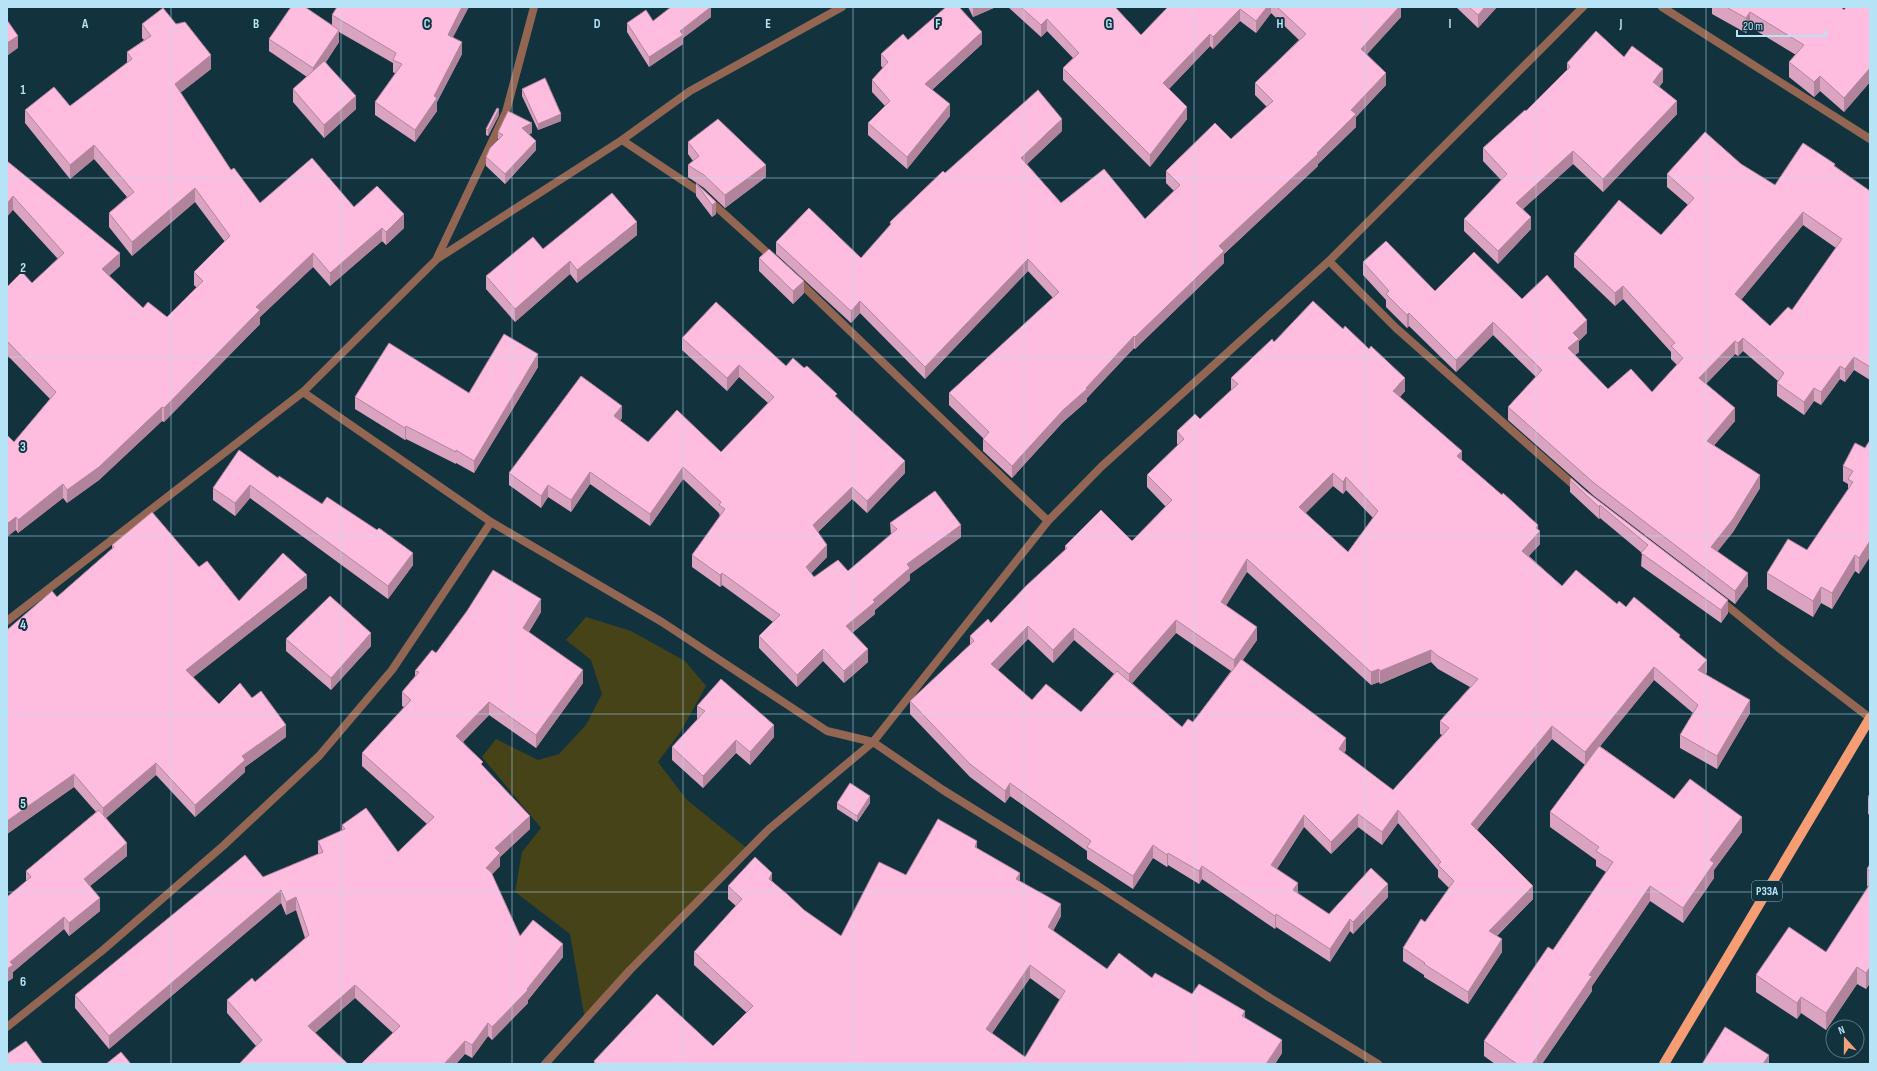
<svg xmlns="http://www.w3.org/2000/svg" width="1877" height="1071" viewBox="0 0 1877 1071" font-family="'Sofia Sans Condensed',sans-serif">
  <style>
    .green { fill: #464318 }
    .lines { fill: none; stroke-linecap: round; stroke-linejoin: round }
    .street { stroke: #926652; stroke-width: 8 }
    .primary { stroke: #f69d73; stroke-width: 10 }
    .wall { fill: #daa3c0; fill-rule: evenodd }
    .shaded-wall { fill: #b2849c }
    .building { fill: #febddf; stroke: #b2849c; fill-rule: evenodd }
    .grid { fill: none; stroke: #b6e3f6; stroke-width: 1; stroke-opacity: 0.55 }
    .labels { text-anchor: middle; stroke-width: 4; stroke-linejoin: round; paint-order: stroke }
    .shield { fill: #12323e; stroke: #85aebf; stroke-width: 1 }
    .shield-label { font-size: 12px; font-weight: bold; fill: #b6e3f6 }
    .grid-label { font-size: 13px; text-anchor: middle; font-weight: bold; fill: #b6e3f6; stroke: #12323e; stroke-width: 4; stroke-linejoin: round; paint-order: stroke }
  </style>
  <rect width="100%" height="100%" fill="#12323e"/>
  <path class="green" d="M586,617L631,631L685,661L706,686L681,731L658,762L687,800L749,850L585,1020L570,934L515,892L522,852L541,828L482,757L496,739L538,760L559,754L586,725L602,694L591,660L566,640Z"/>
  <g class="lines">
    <path class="street" d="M1662,7L1870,139
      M622,140L700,192L774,259
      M437,258L506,112L534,7
      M1329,261L1396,328L1577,488
      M796,279L1048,521
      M303,392L491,522L662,622L827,731L873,742L943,790L1098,886L1267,996L1378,1064
      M1720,600L1780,649L1870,718
      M7,621L303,392L437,259L622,140L690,91L842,7
      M7,1027L103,950L223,846L319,756L392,670L491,522
      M545,1064L630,970L769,829L873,742L1048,521L1102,466L1329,261L1583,7"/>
    <path class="primary" d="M1664,1064L1870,718"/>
  </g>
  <path class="wall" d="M968,7H996L973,17Z
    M1008,7H1115L1141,35L1167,8L1166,7H1401V17L1367,54L1386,85L1356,117V127L1318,164V166L1224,254V263L1135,349L1134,348L1087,398V401L1063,422L1012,478L983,451V438L949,405V393L1053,298L1028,271L925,379L860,313L851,323L776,254V242L861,258L890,226V222L945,173L1062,131L1027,164L1061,203L1145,219L1174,191L1166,183V171L1231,139L1267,107L1255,95V83L1299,40L1271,13L1256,33L1240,21L1213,49L1210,46L1169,89L1187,119L1150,167L1063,80V68L1073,58L1047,31L1041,37Z
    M1456,7H1497L1478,28Z
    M1712,7H1836L1844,10L1870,7V82L1844,112L1820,91L1814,97L1789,77V62L1796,55L1750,27L1746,33L1712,14Z
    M332,15L453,37L462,54L437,102V111L415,142L375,115V102L396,74L393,72V63L339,32V42L326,62L356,109L324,138L293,102V89L307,77L269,51V39L332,25Z
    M711,17L683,38V44L649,67L627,32V23Z
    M142,24L211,69L180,93L231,170L260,203L354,207L404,228L386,245L382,241L330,286L313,267L260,317V324L164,422L162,421L99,480L67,503L63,498L18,533L16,530L14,442L50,399L7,355V287L32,283L58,259L13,210L7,161L120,266L109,276L143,308L167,317L197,288L194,285V272L225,242L195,202L132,256L109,227V213L127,197L94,159L70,179L25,123V110L70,106L127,63V52L144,40L142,38Z
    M908,40L982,44L932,90L950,116L907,169L868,135V123L885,106L872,92V80L883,68L881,66V54Z
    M1624,57L1663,82L1659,87L1677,114L1603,192L1573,164L1523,209L1531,229L1498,264L1464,231V219L1501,180L1483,161V148L1526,111L1567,71V63Z
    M522,89L561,121L538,130L522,96Z
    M499,115L488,136L486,135V129Z
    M498,132L532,133L529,134L536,150L505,184L486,166V157L498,140Z
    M688,142L766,177L725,208L704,188L688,177V165L693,161L688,154Z
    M1741,164L1775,185L1835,166L1870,191V380L1854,370L1845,382L1840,379L1821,405L1814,401L1804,415L1777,396V383L1778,381L1743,351L1738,356L1735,354L1706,384L1735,421L1714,445L1760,488L1733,532L1717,551L1748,586L1735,604L1594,496L1508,420V407L1536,377L1493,335L1456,372L1409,326L1407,328L1386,307V300L1363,275V262L1435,291L1522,299L1587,333L1579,341V352L1575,355L1608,389L1652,392L1677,365L1671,359V352L1623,299L1615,306L1574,267V254L1661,235L1688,205L1667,187V174ZM1803,225L1836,248L1792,310L1770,326L1741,300Z
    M696,183L716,202V214L712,217L696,196Z
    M637,235L577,283L570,274L515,322L486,289V276L543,249Z
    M759,258L804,293L793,304L759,271Z
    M682,338L786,366L837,397L905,473L867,513L852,499L818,532L827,557L811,573L814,577L848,571L891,535L890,523L961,537L910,574V580L875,610V614L852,633L868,662L844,683L823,661L797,687L759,648V636L773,622L722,585L720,587L692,567V555L720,517L719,513L683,479L650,526L590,484L571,512L548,497L541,508L509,485V473L622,418L620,421L648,442L721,452L768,403L739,377L727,391L682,350Z
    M1274,342L1405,391L1400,397L1462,461L1538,530L1540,544L1529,556L1562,586L1626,607L1680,638L1707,672L1705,674L1750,713L1717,769L1680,748V735L1693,713L1654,680L1600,746L1674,799L1742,832L1714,870V878L1683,923L1650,901L1592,986V991L1542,1064H1495L1484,1056V1041L1553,950L1606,872L1596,866V860L1550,827V812L1589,760L1585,765L1552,739L1477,830L1533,899L1497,936L1502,952L1468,1004L1424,977V975L1403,961V948L1425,922L1449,888L1438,877V870L1398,823L1382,845L1358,827L1331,854L1304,827L1277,869L1298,894L1329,914L1388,897L1353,934L1350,931L1330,962L1276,927L1275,929L1202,879L1199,884L1168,865L1167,867L1153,858L1133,889L1087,859V851L1010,796L1005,803L970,777L910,714V701L970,645V636L991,623L1065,550V546L1132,541L1166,507L1147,487V475L1178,445L1177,444V431L1200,419L1231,390V378ZM1333,486L1343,494L1346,490L1373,518L1348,552L1305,513ZM1247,572L1371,685L1379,682L1380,684L1431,662L1438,669L1470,687L1440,721V734L1442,735L1393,790L1344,753L1346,750L1242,661L1257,640L1226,605ZM1176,633L1231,671L1193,722L1182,727L1132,683ZM1028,639L1053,663L1074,640L1114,674L1081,712L1032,700L998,670Z
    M538,367L474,473L456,463V464L406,439L405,440L355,409V397L469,393Z
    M1865,448L1859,574L1855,571L1832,609L1821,603L1813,617L1767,589V573L1807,550L1848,490V484L1843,481V466Z
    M278,478L322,504L413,565L388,599L250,498L235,516L213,500V488Z
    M1570,480L1587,492L1728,613L1721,623L1641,566L1642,553L1600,518L1599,519L1570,492Z
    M112,545L199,567L239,601L307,588L193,677L219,704L286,737L245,767V772L195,817L156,775L106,818L127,856L90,886L100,911L69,936L64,929L13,972V978L7,982V897L26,882V871L96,812L74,787L7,834V630L57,597L112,549Z
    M541,612L529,632L583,683L536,748L489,715L463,742L483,766L530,829L500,857V866L492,874L520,936L563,957L528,1000V1003L492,1040L488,1036L472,1058L465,1054L456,1064H361L393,1033L355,998L315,1033L256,1046L227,1013V1000L255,982L305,938L296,910L286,915L281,903L109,1049L75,1008V995L263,877L318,854V841L342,831V825L398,852L427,824L362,766V753L404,707L402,706V692L415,676V671L436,653Z
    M286,639L371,646L331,690L286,651Z
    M697,706L774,737L750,765L736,753L703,788L672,760V747L698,719H697Z
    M1870,794V815L1868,814V797Z
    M837,803H870L857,822L837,809Z
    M977,848L1020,881L1061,916L1053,931L1107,969L1152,978L1192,994L1245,1018L1282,1053L1275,1064H594V1061L713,1046L747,1013L694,965V952L736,906L728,899V886L772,881L804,910L841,936L906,875ZM1030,978L1060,1000L1025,1057L992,1033Z
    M1870,864V983L1866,989L1857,984L1826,1030L1801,1013L1797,1019L1756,992V975L1826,952L1868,887L1867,886V869Z"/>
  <path class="shaded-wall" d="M462,7H469L448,47V35Z
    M711,7V17L683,38V44L649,67V57L680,31Z
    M973,7H996L973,17Z
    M1267,7H1271V13L1256,33V21Z
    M1399,7H1401V17L1361,61V49Z
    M1485,7H1497L1478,28V15Z
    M1240,9V21L1213,49V37Z
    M1750,12V27L1746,33V18Z
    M1047,19V31L1041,37V25Z
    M339,30V42L313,81V68Z
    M982,32V44L925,96V84Z
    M1210,34V46L1163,95V83Z
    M18,36V48L7,56V43Z
    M462,42V54L437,102V111L415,142V130L434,96Z
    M211,55V69L175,97V84Z
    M1870,68V82L1844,112V98Z
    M1663,69V82L1653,95V82Z
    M1386,73V85L1356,117V127L1318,164V166L1224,254V263L1135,349V337L1219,246L1317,153L1351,110Z
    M1820,76V91L1814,97V82Z
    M356,96V109L324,138V125Z
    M1677,101V114L1603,192V179Z
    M950,104V116L907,169V157Z
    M1187,107V119L1150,167V155Z
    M499,109V115L488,136V130Z
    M561,114V121L538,130V124Z
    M1062,119V131L1021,170V158Z
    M532,123V133L522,137V128Z
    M536,141V150L505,184V174Z
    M94,145V159L70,179V165Z
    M1573,151V164L1516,215V203Z
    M766,165V177L725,208V195Z
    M195,188V202L132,256V242Z
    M13,196V210L7,217V204Z
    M716,202V214L712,217V205Z
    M1803,212V225L1735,307V294Z
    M404,214V228L386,245V232Z
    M1531,217V229L1498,264V251Z
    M637,222V235L577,283V270Z
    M382,228V241L330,286V273Z
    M120,253V266L102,282V269Z
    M313,253V267L260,317V324L164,422V408L256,307Z
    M1028,259V271L925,379V367Z
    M570,261V274L515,322V309Z
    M804,281V293L793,304V291Z
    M1623,286V299L1615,306V293Z
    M860,301V313L851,323V311Z
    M1409,313V326L1407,328V315Z
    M1587,320V333L1579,341V352L1568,361V348L1573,333Z
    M1493,322V335L1456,372V360Z
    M1134,336V348L1087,398V401L1063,422L1012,478V466L1063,410L1086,388Z
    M1743,338V351L1738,356V343Z
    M1735,341V354L1699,391V378Z
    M538,354V367L474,473V461Z
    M1854,357V370L1845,382V369Z
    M739,365V377L727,391V378Z
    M1840,366V379L1821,405V392Z
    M1405,378V391L1393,404V391Z
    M1814,388V401L1804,415V402Z
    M622,406V418L614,429V416Z
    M162,407V421L99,480L67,503V490Z
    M1735,408V421L1707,454V441Z
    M406,426V439L405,440V428Z
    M1462,451V464L1457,456Z
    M905,461V473L867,513V501Z
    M683,467V479L650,526V514Z
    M590,472V484L571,512V500Z
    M1333,473V486L1299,520V507Z
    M1760,475V488L1733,532L1711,560V547Z
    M1346,477V490L1343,494V482Z
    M63,484V498L18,533V520Z
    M250,485V498L235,516V503Z
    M548,485V497L541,508V496Z
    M852,487V499L813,537V525Z
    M1600,505V518L1599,519V507Z
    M16,517V530L7,537V524Z
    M961,525V537L910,574V580L875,610V614L846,638V626L907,564Z
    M1538,525V533L1540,531V544L1522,563V551L1536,528Z
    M1870,541V557L1859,574V558Z
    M827,545V557L806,579V567Z
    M413,553V565L388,599V586Z
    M1855,555V571L1832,609V593Z
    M1247,559V572L1221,614V602Z
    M722,573V585L720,587V575Z
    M1748,573V586L1735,604V591Z
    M307,575V588L186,683V670Z
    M1821,587V603L1813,617V601Z
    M541,599V612L523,641V628Z
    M1728,600V613L1721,623V610Z
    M1176,620V633L1129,687V674Z
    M1028,626V639L991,677V664Z
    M1257,627V640L1234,673V660Z
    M1074,628V640L1053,663V650Z
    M371,633V646L331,690V678Z
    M823,649V661L797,687V675Z
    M868,649V662L844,683V671Z
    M1431,650V662L1380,684V671Z
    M1707,660V672L1698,683V670Z
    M1654,667V680L1585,765V752Z
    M1379,669V682L1371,685V672Z
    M583,670V683L536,748V735Z
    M1750,700V713L1717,769V756Z
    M489,702V715L456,749V736Z
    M286,725V737L245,767V772L195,817V805L242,756Z
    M774,725V737L750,765V752Z
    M1552,726V739L1471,837V824Z
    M1346,738V750L1339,762V749Z
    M736,740V753L703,788V776Z
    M156,763V775L103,821V808Z
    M74,774V787L7,834V821Z
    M1010,783V796L1005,803V791Z
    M870,796V803L857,822V816Z
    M1398,810V823L1382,845V832Z
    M1358,814V827L1331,854V842Z
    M1304,815V827L1271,878V865Z
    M530,816V829L500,857V866L486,881V868L495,848Z
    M1742,817V832L1714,870V878L1683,923V908L1710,860Z
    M977,841V854L975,847Z
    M127,843V856L84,891V879Z
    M1153,845V858L1133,889V876Z
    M1168,853V865L1167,867V855Z
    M1202,866V879L1199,884V871Z
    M772,873V886L769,879Z
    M1020,873V886L1016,879Z
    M1298,883V896L1293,890Z
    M1388,884V897L1353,934V922Z
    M1533,886V899L1489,943V931Z
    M1650,886V901L1592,986V991L1542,1064H1532L1589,975Z
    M281,890V903L109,1049V1036Z
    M296,897V910L286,915V902Z
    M100,898V911L69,936V923Z
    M1061,904V916L1048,940V927Z
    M1276,914V927L1275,929V916Z
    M64,917V929L13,972V978L7,982V969L10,962Z
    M1350,919V931L1330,962V949Z
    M1502,939V952L1468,1004V992Z
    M563,944V957L528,1000V1003L492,1040V1027L527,989Z
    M1030,965V978L986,1042V1029Z
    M1857,967V984L1826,1030V1013Z
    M1870,967V983L1866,989V973Z
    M355,985V998L308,1039V1026Z
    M1801,997V1013L1797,1019V1003Z
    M1245,1011V1024L1242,1016Z
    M488,1023V1036L472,1058V1045Z
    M1282,1040V1053L1275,1064H1266Z
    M465,1041V1054L456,1064H444Z
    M1769,1055V1064H1763Z"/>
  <path class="building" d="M291,7H305L339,30L313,68L269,39Z
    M337,7H462L448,35L462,42L434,96L437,98L415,130L375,102L402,64L393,60L396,53L332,15Z
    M671,7H711L680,31L683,35L649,57L627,23L646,10L653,21Z
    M946,7H959L982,32L925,84L950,104L907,157L868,123L890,101L872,80L888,62L881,54L903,34L908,40Z
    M1021,7H1115L1141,35L1168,7H1267L1256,21L1240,9L1213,37L1210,34L1163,83L1187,107L1150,155L1063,68L1079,53L1047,19L1041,25Z
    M1277,7H1399L1361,49L1386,73L1351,110L1356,114L1317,153L1318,154L1219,246L1224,251L1135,337L1134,336L1086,388L1087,389L1063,410L1012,466L983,439L989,432L949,393L1059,292L1028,259L925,367L860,301L851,311L776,242L809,208L861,258L891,224L890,222L943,171L945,173L1038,90L1062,119L1021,158L1061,203L1104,169L1145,219L1180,185L1166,171L1215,123L1231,139L1273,101L1255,83L1306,34Z
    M1469,7H1485L1478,15Z
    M1726,7H1841L1844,10L1846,7H1870V68L1844,98L1820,76L1814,82L1789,62L1804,45L1750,12L1746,18Z
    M163,8L176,24L185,22L211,55L175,84L231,170L234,168L260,203L312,158L354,207L377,186L404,214L386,232L382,228L330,273L313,253L256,307L260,310L164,408L162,407L99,467L67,490L63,484L18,520L16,517L7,524V435L14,442L56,392L7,341V287L22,272L32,283L64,253L13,196L7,204V161L120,253L102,269L143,308L148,302L167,317L203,281L194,272L230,236L195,188L132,242L109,213L134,192L94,145L70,165L25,110L54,87L70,106L132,59L127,52L151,36L142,24Z
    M7,20L18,36L7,43Z
    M1596,31L1624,57L1632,46L1663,69L1653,82L1677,101L1603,179L1573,151L1516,203L1531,217L1498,251L1464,219L1507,174L1483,148L1525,110L1526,111L1570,67L1567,63Z
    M324,61L356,96L324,125L293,89Z
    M545,78L561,114L538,124L522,89Z
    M497,108L499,109L488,130L486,129Z
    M508,111L532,123L522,128L536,141L505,174L486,157L490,148L503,135L498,132Z
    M718,119L766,165L725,195L704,175L688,165L699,156L688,142Z
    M1705,132L1741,164L1775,185L1803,143L1835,164L1834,166L1870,191V367L1854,357L1845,369L1840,366L1821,392L1814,388L1804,402L1777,383L1784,373L1743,338L1738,343L1735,341L1699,378L1735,408L1707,441L1760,475L1733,519L1711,547L1748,573L1735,591L1594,483L1508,407L1542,370L1493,322L1456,360L1409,313L1407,315L1386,294L1389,291L1363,262L1386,241L1435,291L1474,252L1522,299L1547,275L1587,320L1573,333L1579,339L1568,348L1608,389L1631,369L1652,392L1683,358L1671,346L1675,343L1623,286L1615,293L1574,254L1619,200L1661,235L1694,198L1667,174ZM1803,212L1842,239L1792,310L1788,307L1770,326L1735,294Z
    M696,183L716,202L712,205Z
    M612,193L637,222L577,270L570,261L515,309L486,276L533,237L543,249Z
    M769,249L804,281L793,291L759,258Z
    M1313,301L1343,329L1345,326L1369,349L1371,346L1405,378L1393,391L1462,451L1457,456L1502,495L1503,493L1538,525L1536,528L1540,531L1522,551L1562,586L1576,570L1617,604L1619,601L1626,607L1634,597L1680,635L1679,637L1707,660L1698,670L1750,700L1717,756L1680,735L1698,705L1654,667L1585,752L1552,726L1471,824L1533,886L1489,931L1502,939L1468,992L1424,964L1425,963L1403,948L1421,919L1425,922L1454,881L1438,865L1441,862L1398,810L1382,832L1358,814L1331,842L1304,815L1271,865L1298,883L1293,890L1329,914L1371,868L1388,884L1353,922L1350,919L1330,949L1276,914L1275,916L1202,866L1199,871L1168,853L1167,855L1153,845L1133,876L1087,847L1091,841L1010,783L1005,791L970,764L910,701L974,641L970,636L988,619L991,623L1026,586L1067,548L1065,546L1101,510L1132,541L1172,500L1147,475L1184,439L1177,431L1195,414L1200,419L1238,384L1231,378L1272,339L1274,342ZM1333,473L1343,482L1346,477L1378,511L1348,552L1299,507ZM1247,559L1371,672L1379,669L1380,671L1431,650L1438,656L1478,679L1440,721L1449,728L1393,790L1339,749L1346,738L1241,659L1193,722L1188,719L1182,727L1117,671L1081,712L1046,684L1032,700L991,664L1028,626L1053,650L1074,628L1129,674L1176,620L1234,660L1257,627L1221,602Z
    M716,302L786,366L793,358L804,368L807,366L837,394L835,396L905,461L867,501L852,487L813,525L827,545L806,567L814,577L838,560L848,571L897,529L890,523L935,491L961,525L907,564L910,568L873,600L875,602L846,626L868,649L844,671L823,649L797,675L759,636L780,615L722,573L720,575L692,555L725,509L719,505L721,502L683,467L650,514L590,472L571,500L548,485L541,496L509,473L581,376L622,406L614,416L648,442L677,410L721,452L774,397L739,365L727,378L682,338Z
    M504,334L538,354L474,461L456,450V452L406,426L405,428L355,397L389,343L469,393Z
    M1870,440V541L1859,558L1855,555L1832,593L1821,587L1813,601L1767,573L1788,539L1807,550L1853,482L1848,479L1853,471L1843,466L1855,443L1865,448Z
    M239,450L278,478L279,476L322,504L327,497L377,530L379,528L413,553L388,586L250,485L235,503L213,488Z
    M1571,478L1587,492L1728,600L1721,610L1641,553L1648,545L1600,505L1599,507L1570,480Z
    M152,512L199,567L207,561L239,601L283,553L307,575L186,670L219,704L240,683L252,698L261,691L286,725L242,756L245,760L195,805L156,763L103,808L74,774L7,821V630L52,591L57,597L114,547L112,545Z
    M493,570L541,599L523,628L583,670L536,735L489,702L456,736L483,762L481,764L530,816L495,848L500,853L486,868L491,872L520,936L533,920L563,944L527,989L528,990L492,1027L488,1023L472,1045L465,1041L444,1064H361L400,1026L355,985L308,1026L348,1064H239L262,1040L227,1000L252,978L255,982L309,935L296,897L286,902L281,890L109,1036L75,995L245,855L263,877L323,852L318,841L345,829L342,825L366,808L398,852L434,817L362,753L411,700L402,692L419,672L415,671L432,650L436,653L467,611Z
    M330,596L371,633L331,678L286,639Z
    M721,679L774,725L750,752L736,740L703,776L672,747L705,711L697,706Z
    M1599,746L1674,799L1690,779L1742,817L1710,860L1714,863L1683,908L1650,886L1589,975L1592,976L1532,1064H1517L1484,1041L1548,947L1553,950L1613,862L1596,851L1599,847L1550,812Z
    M850,783L870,796L857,816L837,803Z
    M1870,794V799L1868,797Z
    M99,810L127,843L84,879L100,898L69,923L64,917L10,962L13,965L7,969V897L31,877L26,871Z
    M938,819L977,841L975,847L1020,873L1016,879L1061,904L1048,927L1107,969L1119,953L1152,978L1155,973L1192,994L1199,984L1245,1011L1242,1016L1282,1040L1266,1064H596L594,1061L657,994L713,1046L753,1006L694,952L742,899L728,886L755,857L772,873L769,879L787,894L804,910L841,936L879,862L906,875ZM1030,965L1065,991L1025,1057L986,1029Z
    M1870,864V871L1867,869Z
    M1870,884V967L1866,973L1857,967L1826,1013L1801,997L1797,1003L1756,975L1789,927L1826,952Z
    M1725,1027L1769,1055L1763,1064H1702Z
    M26,1041L43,1064H7V1054Z
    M121,1052L131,1064H106Z"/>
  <path class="grid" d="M171,7V1064M341,7V1064M512,7V1064M683,7V1064M853,7V1064M1024,7V1064M1194,7V1064M1365,7V1064M1536,7V1064M1706,7V1064M7,178H1870M7,357H1870M7,536H1870M7,714H1870M7,892H1870"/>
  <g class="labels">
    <rect class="shield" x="1752" y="881" width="30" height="20" rx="3"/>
    <g class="shield-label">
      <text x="1767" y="895">P33A</text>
    </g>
  </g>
  <g class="grid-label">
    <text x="85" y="28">A</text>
    <text x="256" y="28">B</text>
    <text x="427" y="28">C</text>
    <text x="597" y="28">D</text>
    <text x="768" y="28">E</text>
    <text x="938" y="28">F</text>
    <text x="1109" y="28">G</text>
    <text x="1280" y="28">H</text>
    <text x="1450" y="28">I</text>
    <text x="1621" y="28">J</text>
    <text x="23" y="94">1</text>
    <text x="23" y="272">2</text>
    <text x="23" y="451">3</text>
    <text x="23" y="629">4</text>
    <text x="23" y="808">5</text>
    <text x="23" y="986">6</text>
  </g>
  <rect width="1877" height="1071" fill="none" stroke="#b6e3f6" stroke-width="16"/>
  <g transform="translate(1845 1039) rotate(339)"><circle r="19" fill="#12323e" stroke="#547988"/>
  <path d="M0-3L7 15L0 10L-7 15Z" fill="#f1a17c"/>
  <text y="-6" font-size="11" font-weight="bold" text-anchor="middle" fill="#b6e3f6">N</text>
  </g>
  <path d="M1737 30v6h88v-6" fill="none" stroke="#b6e3f6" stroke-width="2"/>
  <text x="1743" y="30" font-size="12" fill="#b6e3f6" stroke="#12323e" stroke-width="3" paint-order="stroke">20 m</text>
</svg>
